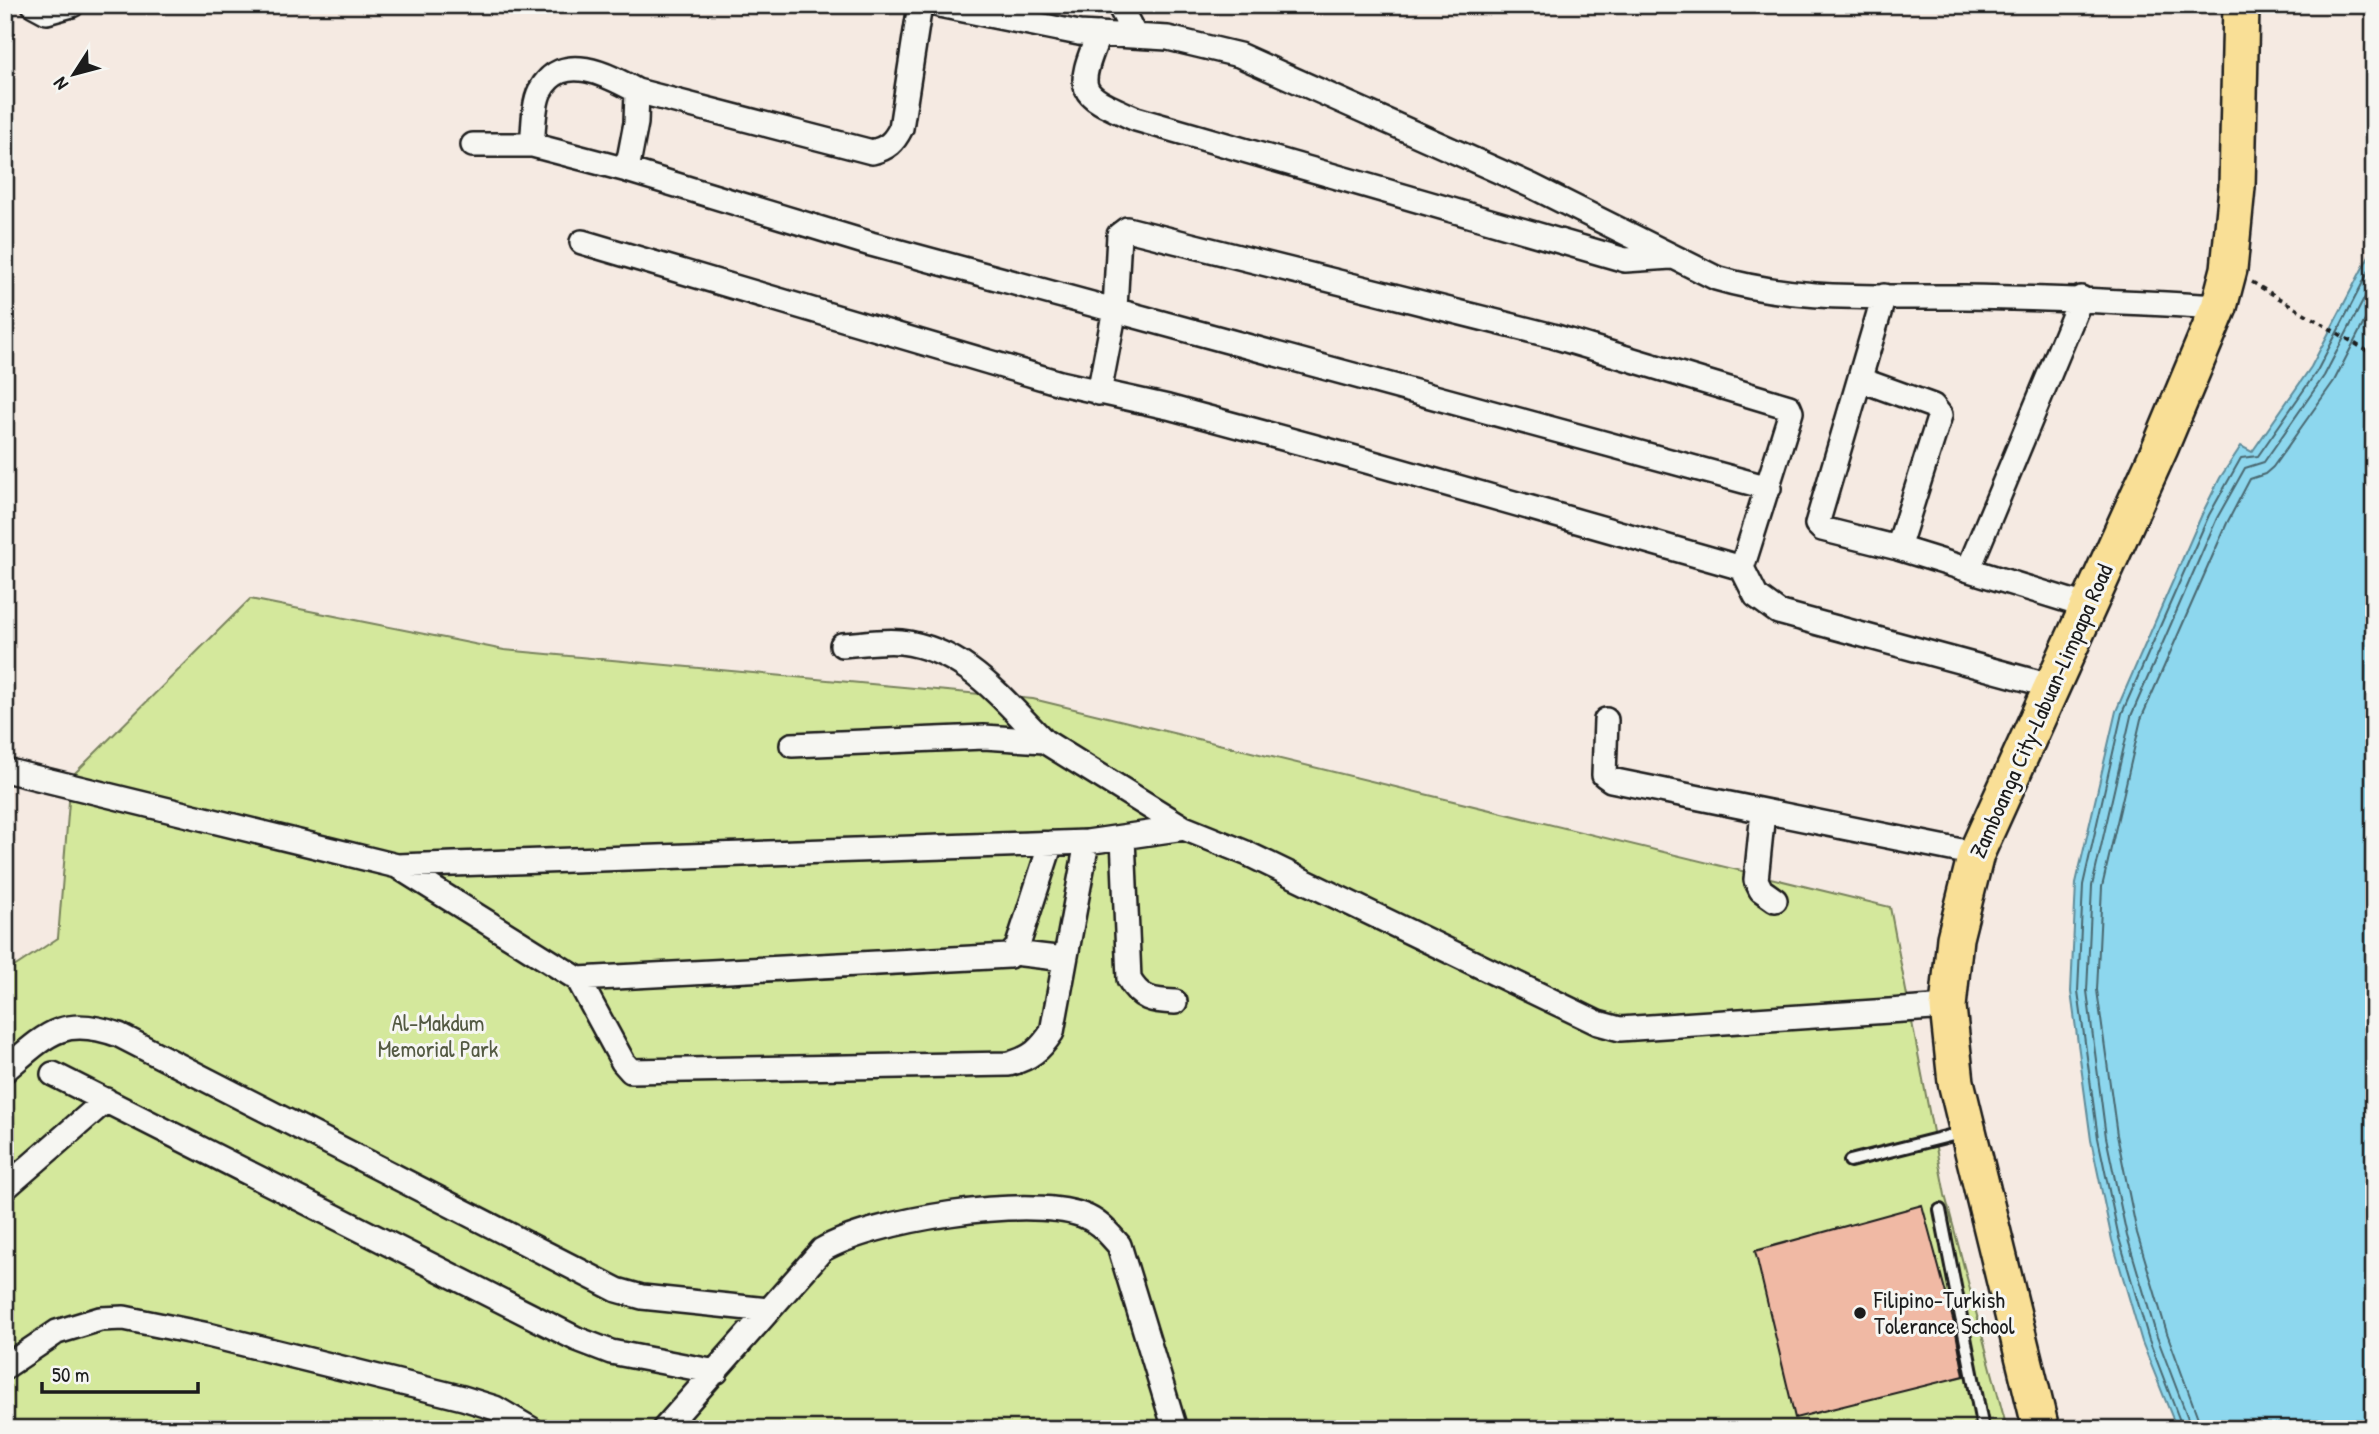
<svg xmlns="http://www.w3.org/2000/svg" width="2379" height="1434" viewBox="0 0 2379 1434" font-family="'Patrick Hand',sans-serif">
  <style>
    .green { fill: #d4e89c; stroke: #78825c; stroke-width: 2 }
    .water { fill: #8dd7ee; stroke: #608c9a; stroke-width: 2 }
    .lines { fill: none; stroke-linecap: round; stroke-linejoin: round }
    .shore { stroke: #496770; stroke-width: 2 }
    .building { fill: #f0b9a4; stroke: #1c1c1c; stroke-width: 2 }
    .lane-casing { stroke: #1c1c1c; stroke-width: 16 }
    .street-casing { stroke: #1c1c1c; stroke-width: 28 }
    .primary-casing { stroke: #1c1c1c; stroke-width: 40 }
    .path { stroke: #1c1c1c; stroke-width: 3.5; stroke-dasharray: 5 5; stroke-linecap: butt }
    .lane { stroke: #f6f6f2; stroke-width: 10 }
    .street { stroke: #f6f6f2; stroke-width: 23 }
    .primary { stroke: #f9df96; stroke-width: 35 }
    .poi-dot { fill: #1c1c1c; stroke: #f6f6f2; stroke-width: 2.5 }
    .labels { text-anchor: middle; stroke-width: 6; stroke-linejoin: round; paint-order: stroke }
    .street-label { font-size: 23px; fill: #1c1c1c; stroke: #f6f6f2 }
    .park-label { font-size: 23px; fill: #535942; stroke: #f6f6f2 }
    .poi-label { font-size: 23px; fill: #1c1c1c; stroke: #f6f6f2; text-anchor: start }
  </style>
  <rect width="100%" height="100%" fill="#f5eae2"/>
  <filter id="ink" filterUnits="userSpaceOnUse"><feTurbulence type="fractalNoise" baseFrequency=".0143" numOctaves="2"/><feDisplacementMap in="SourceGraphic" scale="14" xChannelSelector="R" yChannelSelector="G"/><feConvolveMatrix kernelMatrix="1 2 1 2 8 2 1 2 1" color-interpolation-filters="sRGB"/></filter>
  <g filter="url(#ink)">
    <path class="green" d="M250,599L504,650L1033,699L1890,907L1945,1195L2007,1429H5V973L58,938L71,777Z"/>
    <path class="water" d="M2374,246V1429H2177L2142,1342L2112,1240L2091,1140L2071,992L2076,883L2116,711L2203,512L2220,478L2241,446L2252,452L2311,367Z"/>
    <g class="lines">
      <path class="shore" d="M2183,1429L2149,1340L2119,1238L2098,1138L2078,991L2083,885L2122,713L2209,515L2241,458L2258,456L2317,371L2374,261
        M2192,1429L2157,1337L2127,1236L2106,1137L2087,991L2092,886L2131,716L2217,518L2245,468L2264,462L2324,376L2374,280
        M2202,1429L2167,1333L2137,1233L2117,1135L2097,990L2102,887L2141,719L2227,523L2250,479L2265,474L2273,467L2334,381L2374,303"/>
    </g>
    <path class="building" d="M1922,1205L1955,1327L1964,1376L1795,1418L1755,1251Z"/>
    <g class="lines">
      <defs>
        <path id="lane" d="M1850,1161L1965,1132
          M1940,1210L1983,1429"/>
        <path id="street" d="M34,5L47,12L72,5
          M939,5L1079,33L1168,38L1239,55L1532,186L1716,278C1796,302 1881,296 1964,297C2049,298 2134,302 2219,307
          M1119,5L1134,34
          M1099,34C1074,94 1080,94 1136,119L1625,260L1671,257
          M637,91L872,152C888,148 894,142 901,128L920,5
          M473,145H532L627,170L871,244L1769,488
          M532,145C534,130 533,105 540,91C562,50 608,75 637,91L636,123L627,170
          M582,242L1060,383L1168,407L1338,453L1742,568L1756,596L1778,612L2051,686
          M1884,296L1817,524L1822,529L1898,548L2086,606
          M1861,380L1933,406L1940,415L1898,548
          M1099,393L1115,309L1119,235L1127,229L1553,336L1789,407L1791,412L1742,568
          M1969,568L2081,298
          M842,645C861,644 882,640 901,642C966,650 1001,698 1044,741
          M1606,720L1604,775L1611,780L1976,854
          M792,745L984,737L1044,741L1184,828
          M5,770L397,866L1087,842L1184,828L1246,853L1598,1023L1620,1029L1948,1007
          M1763,812L1756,880L1761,890L1775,900
          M1123,838L1129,979C1140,999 1152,1001 1175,1002
          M1051,843L1017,948L1009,956L578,979L623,1062L631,1071L1009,1064C1031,1058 1040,1050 1052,1032L1087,842
          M397,866L578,979
          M1014,953L1065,959
          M5,1070C47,1034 63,1015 119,1035L617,1290L642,1297L768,1310
          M53,1074L577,1339L611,1352L716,1372
          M5,1188L106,1100
          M5,1367L57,1332L100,1319L124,1318L208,1335L463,1398L495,1408L531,1429
          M664,1429L822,1250C873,1220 1025,1195 1082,1215C1099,1221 1108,1233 1119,1245L1175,1429"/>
        <path id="primary" d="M2041,1429L1956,1082L1948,1007L1955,938L1976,854L2160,448L2219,307L2229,269L2237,187L2241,5"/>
      </defs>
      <use href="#lane" class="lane-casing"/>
      <use href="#street" class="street-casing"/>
      <use href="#primary" class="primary-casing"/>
      <path class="path" d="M2252,282L2374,355"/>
      <use href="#lane" class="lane"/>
      <use href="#street" class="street"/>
      <use href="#primary" class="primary"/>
    </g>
  </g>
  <circle class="poi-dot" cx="1860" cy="1313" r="7"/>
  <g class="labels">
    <g class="street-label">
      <text transform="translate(2041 711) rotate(-66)" y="8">Zamboanga City-Labuan-Limpapa Road</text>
    </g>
    <g class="park-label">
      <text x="438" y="1031">Al-Makdum<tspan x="438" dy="26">Memorial Park</tspan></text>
    </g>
    <g class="poi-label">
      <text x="1874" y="1308">Filipino-Turkish<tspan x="1874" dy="26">Tolerance School</tspan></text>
    </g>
  </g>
  <rect width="2379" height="1434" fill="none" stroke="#f6f6f2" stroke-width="28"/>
  <rect x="14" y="14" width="2351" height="1406" fill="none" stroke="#1c1c1c" stroke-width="2.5" filter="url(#ink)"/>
  <g transform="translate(74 74) rotate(234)" stroke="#f6f6f2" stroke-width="5" paint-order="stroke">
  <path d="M0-5L12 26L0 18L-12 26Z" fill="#1c1c1c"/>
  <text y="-10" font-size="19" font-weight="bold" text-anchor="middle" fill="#1c1c1c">N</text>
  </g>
  <path d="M42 1382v10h156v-10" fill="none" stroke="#1c1c1c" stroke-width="3.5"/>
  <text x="52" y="1382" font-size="21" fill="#1c1c1c" stroke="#f6f6f2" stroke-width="5" paint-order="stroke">50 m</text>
</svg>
